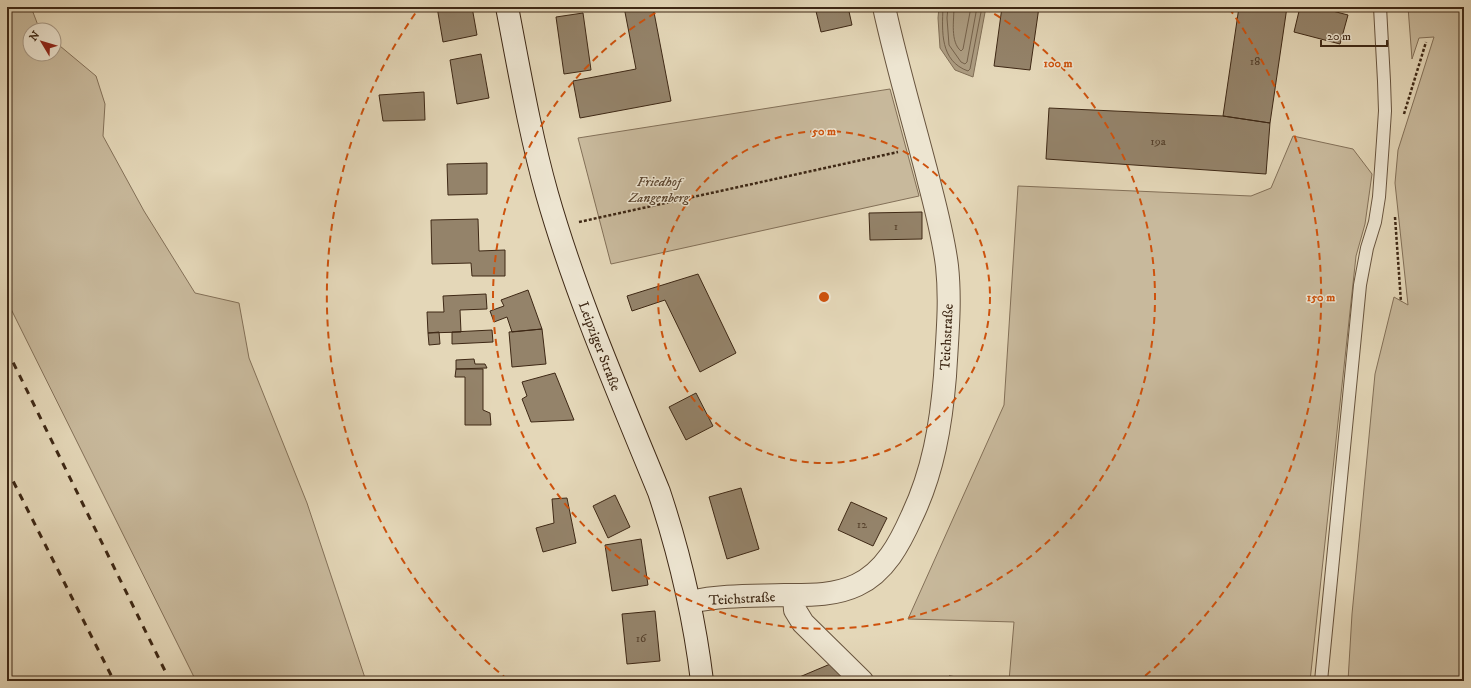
<svg xmlns="http://www.w3.org/2000/svg" width="1471" height="688" viewBox="0 0 1471 688" font-family="'IM FELL DW Pica',serif">
  <style>
    .green { fill: #c8b99c; stroke: #837058 }
    .water { fill: #ac9c81; stroke: #806e56 }
    .lines { fill: none; stroke-linecap: round; stroke-linejoin: round }
    .shore { stroke: #75624b; stroke-width: 1 }
    .building { fill: #94836a; stroke: #3e2815 }
    .lane-casing { stroke: #68543e; stroke-width: 14 }
    .street-casing { stroke: #68543e; stroke-width: 24 }
    .secondary-casing { stroke: #3e2815; stroke-width: 24 }
    .path { stroke: #3e2815; stroke-width: 2.5; stroke-dasharray: 3 2; stroke-linecap: butt }
    .lane { stroke: #ede5d1; stroke-width: 12 }
    .street { stroke: #ede5d1; stroke-width: 22 }
    .secondary { stroke: #ede5d1; stroke-width: 22 }
    .rail { stroke: #3e2815; stroke-width: 3; stroke-dasharray: 7 7; stroke-linecap: butt }
    .ring { fill: none; stroke: #ce520d; stroke-width: 2; stroke-dasharray: 7 5 }
    .labels { text-anchor: middle; stroke-width: 3; stroke-linejoin: round; paint-order: stroke }
    .number-label { font-size: 12px; fill: #543f2a }
    .park-label { font-size: 14px; font-style: italic; fill: #5a4530; stroke: #ede5d1 }
    .street-label { font-size: 14px; fill: #3e2815; stroke: #ede5d1 }
    .centre { fill: #ce520d; stroke: #ede5d1; stroke-width: 2 }
    .ring-label { font-size: 12px; text-anchor: middle; font-weight: bold; fill: #ce520d; stroke: #ede5d1; stroke-width: 3; stroke-linejoin: round; paint-order: stroke }
  </style>
  <rect width="100%" height="100%" fill="#e4d7b8"/>
  <filter id="stains"><feTurbulence type="fractalNoise" baseFrequency=".005" numOctaves="4"/><feColorMatrix values="0 0 0 0 .2 0 0 0 0 .09 0 0 0 0 .02 0 0 0 .5 -.17"/></filter>
  <radialGradient id="worn" r=".72"><stop offset=".6" stop-color="#630" stop-opacity="0"/><stop offset="1" stop-color="#630" stop-opacity=".3"/></radialGradient>
  <path class="green" d="M7,7H31L39,28L41,30H30V54H54V41L96,76L105,104L103,136L144,211L195,293L239,303L249,358L307,503L366,681H196L7,301Z
    M1408,7H1464V681H1348L1352,614L1375,374L1394,297L1408,305L1395,183L1398,150L1434,37L1419,38L1412,59Z
    M890,89L919,196L611,264L578,138Z
    M1293,136L1353,149L1372,174L1365,224L1356,256L1310,681H1009L1014,622L908,619L1004,405L1018,186L1251,196L1271,188Z"/>
  <path class="water" d="M939,7H986L973,77L955,70L940,48L938,18Z"/>
  <g class="lines">
    <path class="shore" d="M943,7C942,32 940,61 968,71L970,69L982,7
      M948,7L947,18L949,45L961,62L965,64L967,62L977,7
      M954,7C954,20 950,42 961,51L963,49L971,7"/>
  </g>
  <path class="building" d="M437,7H472L477,35L443,42Z
    M624,7H653L671,101L580,118L573,81L636,69Z
    M815,7H848L852,25L821,32Z
    M1002,7H1039L1030,70L994,66Z
    M1239,7H1287L1270,123L1223,116Z
    M1300,7H1317L1348,15L1340,44L1294,32Z
    M583,13L591,70L564,74L556,17Z
    M481,54L489,98L457,104L450,60Z
    M424,92L425,120L383,121L379,95Z
    M1049,108L1223,116L1270,123L1266,174L1046,159Z
    M487,163V194L448,195L447,164Z
    M922,212V239L870,240L869,213Z
    M478,219L479,251L505,250V276H472L471,263L432,264L431,220Z
    M698,274L736,353L700,372L665,300L632,311L627,296Z
    M528,290L542,329L512,332L507,317L494,322L490,311L504,306L501,300Z
    M486,294L487,309L460,310L461,332L428,333L427,312H444L443,296Z
    M542,329L546,364L512,367L509,332Z
    M492,330L493,342L452,344V332Z
    M439,332L440,344L429,345L428,333Z
    M474,359L475,364H485L487,368L456,369V360Z
    M456,369H483V410L490,413L491,425H465V377H455Z
    M555,373L574,420L531,422L522,399L527,396L522,382Z
    M696,393L713,426L686,440L669,407Z
    M741,488L759,549L727,559L709,497Z
    M615,495L630,527L608,538L593,506Z
    M567,498L576,543L543,552L536,528L554,523L552,499Z
    M851,502L887,518L873,546L838,530Z
    M641,539L648,585L612,591L605,545Z
    M655,611L660,661L627,664L622,614Z
    M835,662L843,681H790Z
    M949,676L996,681H949Z"/>
  <g class="lines">
    <defs>
      <path id="lane" d="M1321,681L1360,285L1367,248L1375,222L1379,197L1383,141L1385,111L1384,81L1380,7"/>
      <path id="street" d="M794,595L795,610L803,623L862,681
        M690,602C722,595 751,596 784,595C808,595 834,596 857,585C885,572 900,543 912,516C933,472 941,425 945,376C947,339 951,303 947,266C943,233 934,202 926,170C912,116 896,62 884,7"/>
      <path id="secondary" d="M507,7C519,69 530,134 547,194C576,296 619,394 659,492C680,555 694,615 702,681"/>
    </defs>
    <use href="#lane" class="lane-casing"/>
    <use href="#street" class="street-casing"/>
    <use href="#secondary" class="secondary-casing"/>
    <path class="path" d="M1404,114L1426,42
      M1395,217L1401,302
      M579,222L898,152"/>
    <use href="#lane" class="lane"/>
    <use href="#street" class="street"/>
    <use href="#secondary" class="secondary"/>
    <path class="rail" d="M7,350L170,681
      M7,469L114,681"/>
  </g>
  <g class="ring">
    <circle cx="824" cy="297" r="166"/>
    <path d="M984 8A331 331 0 1 1 664 8"/>
    <path d="M508 680A497 497 0 0 1 419 8M1229 8A497 497 0 0 1 1140 680"/>
  </g>
  <g class="labels">
    <g class="number-label">
      <text x="1255" y="65">18</text>
      <text x="1158" y="145">19a</text>
      <text x="896" y="230">1</text>
      <text x="862" y="528">12</text>
      <text x="641" y="642">16</text>
    </g>
    <g class="park-label">
      <text x="659" y="186">Friedhof<tspan x="659" dy="16">Zangenberg</tspan></text>
    </g>
    <g class="street-label">
      <text transform="translate(946 337) rotate(-87)" y="5">Teichstraße</text>
      <text transform="translate(600 346) rotate(69)" y="5">Leipziger Straße</text>
      <text transform="translate(742 598) rotate(-3)" y="5">Teichstraße</text>
    </g>
  </g>
  <circle cx="824" cy="297" r="6" class="centre"/>
  <g class="ring-label">
    <text x="1058" y="67">100 m</text>
    <text x="824" y="135">50 m</text>
    <text x="1321" y="301">150 m</text>
  </g>
  <rect width="1471" height="688" fill="none" stroke="#e4d7b8" stroke-width="24"/>
  <rect x="8" y="8" width="1455" height="672" fill="none" stroke="#3e2815" stroke-width="2"/>
  <rect x="12" y="12" width="1447" height="664" fill="none" stroke="#3e2815"/>
  <g transform="translate(42 42) rotate(308)"><circle r="19" fill="#ede5d1" stroke="#a79986"/>
  <path d="M0-3L7 15L0 10L-7 15Z" fill="#8f2418"/>
  <text y="-6" font-size="11" font-weight="bold" text-anchor="middle" fill="#3e2815">N</text>
  </g>
  <path d="M1321 40v6h66v-6" fill="none" stroke="#3e2815" stroke-width="2"/>
  <text x="1327" y="40" font-size="12" fill="#3e2815" stroke="#ede5d1" stroke-width="3" paint-order="stroke">20 m</text>
  <rect width="100%" height="100%" filter="url(#stains)"/>
  <rect width="100%" height="100%" fill="url(#worn)"/>
</svg>
